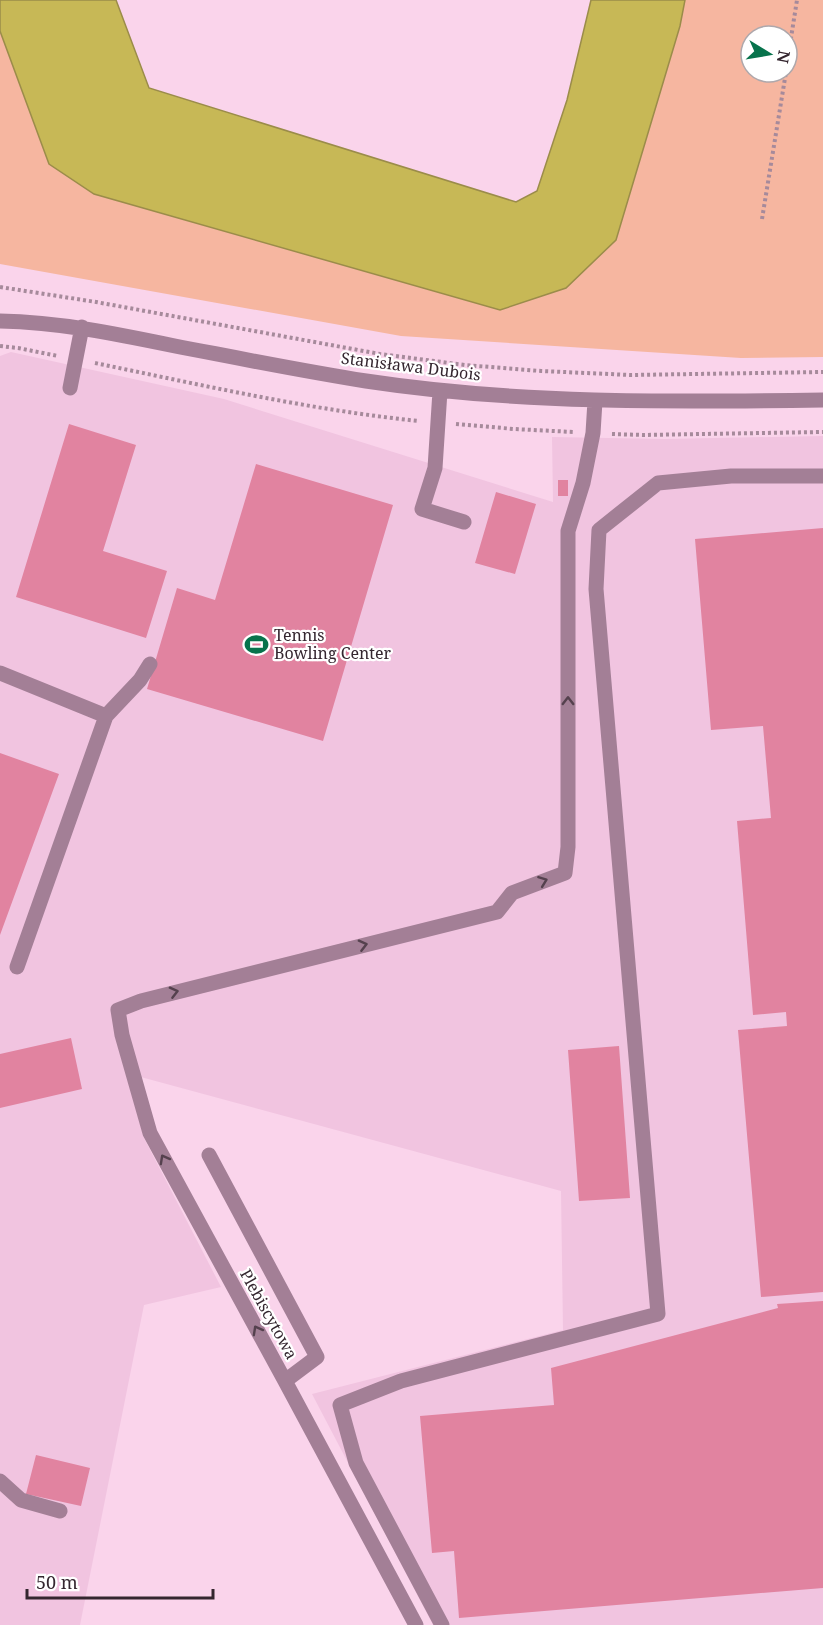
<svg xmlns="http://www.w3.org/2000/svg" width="823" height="1625" viewBox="0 0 823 1625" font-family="'Noto Serif',serif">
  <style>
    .built { fill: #f1c4e0 }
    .green { fill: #f6b6a0; fill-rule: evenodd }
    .water { fill: #c7b856; stroke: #9b8c4a; stroke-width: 1.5 }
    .building { fill: #e183a0 }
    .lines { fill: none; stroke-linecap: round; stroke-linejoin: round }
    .path { stroke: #a68a9b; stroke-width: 4; stroke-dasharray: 3 3; stroke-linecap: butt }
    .minor { stroke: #a37f96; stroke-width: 15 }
    .oneway { stroke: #55414e }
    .labels { text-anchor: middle; stroke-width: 4.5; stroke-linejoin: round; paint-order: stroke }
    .street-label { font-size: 16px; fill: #34262f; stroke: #fff }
    .poi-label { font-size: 16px; fill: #34262f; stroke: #fff; text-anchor: start }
  </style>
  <rect width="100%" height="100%" fill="#fad4eb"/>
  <path class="built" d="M11,352L224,399L553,502L552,437L665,439L823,436V1625H433L312,1394L563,1330L561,1191L126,1073L144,1138L221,1287L144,1305L80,1625H0V356Z"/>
  <path class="green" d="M685,0H823V357L741,358L401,336L0,264V31L49,164L500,310L680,26ZM751,36H787V72H751Z"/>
  <path class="water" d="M0,0H116L149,88L516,202L537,191L567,100L591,0H685L680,26L616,240L566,288L500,310L94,194L49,164L0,31Z"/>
  <path class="building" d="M69,424L136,445L103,551L167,571L146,638L16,597Z
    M256,464L393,505L323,741L147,689L177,588L215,600Z
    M558,480H568V496H558Z
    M496,492L536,504L515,574L475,563Z
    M823,528V1292L761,1297L738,1030L787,1026L786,1012L753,1015L737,821L771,818L763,726L711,730L695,539Z
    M0,753L59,774L0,935Z
    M71,1038L82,1089L0,1108V1054Z
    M619,1046L630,1198L579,1201L568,1050Z
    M823,1301V1588L459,1618L454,1551L432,1553L420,1416L554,1405L551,1368L778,1308L777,1304Z
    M36,1455L90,1468L81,1506L26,1494Z"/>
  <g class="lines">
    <path class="path" d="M787,63L797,0
      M762,219L786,72
      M0,287L96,302L380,354L465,365L541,371L631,375L823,372
      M0,346L18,348L58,356
      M95,363C202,385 310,410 419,421
      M456,424L514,429L574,432
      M612,434L643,435L823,432"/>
    <path class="minor" d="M0,321C59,322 117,334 175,346C238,358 302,371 366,381C517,404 671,402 823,400
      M70,388L82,327
      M440,391L435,468L422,509L464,522
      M0,673L106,716L17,967
      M106,716L140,680L150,664
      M209,1155L317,1357L285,1381
      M0,1481L21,1500L60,1511
      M416,1625L285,1381L150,1133L122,1035L118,1010L141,1001L497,912L512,893L565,873L568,847V531L583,483L593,433L595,401
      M442,1625L356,1463L340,1405L401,1381L658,1314L596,589L599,530L658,483L731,476H823"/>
  </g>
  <defs><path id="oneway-chevron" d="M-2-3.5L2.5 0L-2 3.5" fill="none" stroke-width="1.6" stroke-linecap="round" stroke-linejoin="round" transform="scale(1.5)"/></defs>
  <g class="oneway">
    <use href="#oneway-chevron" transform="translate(568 701) rotate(-90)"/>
    <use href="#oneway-chevron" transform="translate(543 881) rotate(-21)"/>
    <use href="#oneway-chevron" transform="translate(363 945) rotate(-14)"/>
    <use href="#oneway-chevron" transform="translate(174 992) rotate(-14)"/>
    <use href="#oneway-chevron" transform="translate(164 1159) rotate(-119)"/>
    <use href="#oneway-chevron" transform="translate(257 1330) rotate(-119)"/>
  </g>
  <defs>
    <symbol id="stadium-bare" viewBox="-9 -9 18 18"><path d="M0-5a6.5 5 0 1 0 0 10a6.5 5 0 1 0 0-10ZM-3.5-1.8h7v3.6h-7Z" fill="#07734c" stroke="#fff" stroke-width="2.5" paint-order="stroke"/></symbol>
  </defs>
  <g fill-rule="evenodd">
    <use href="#stadium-bare" x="240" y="628" width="33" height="33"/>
  </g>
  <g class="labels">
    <g class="street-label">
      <text transform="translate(411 366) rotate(7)" y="6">Stanisława Dubois</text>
      <text transform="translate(269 1314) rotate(61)" y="6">Plebiscytowa</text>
    </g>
    <g class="poi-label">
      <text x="274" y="641">Tennis<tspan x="274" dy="18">Bowling Center</tspan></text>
    </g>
  </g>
  <g transform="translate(769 54) rotate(101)"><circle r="28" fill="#ffffff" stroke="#aea8ac" stroke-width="1.5"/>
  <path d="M0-4.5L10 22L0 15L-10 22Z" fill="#07734c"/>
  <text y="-9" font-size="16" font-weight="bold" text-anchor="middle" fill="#34262f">N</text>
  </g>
  <path d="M27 1589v9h186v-9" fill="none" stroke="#34262f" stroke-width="3"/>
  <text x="36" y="1589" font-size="18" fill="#34262f" stroke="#ffffff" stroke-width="4.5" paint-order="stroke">50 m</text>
</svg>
